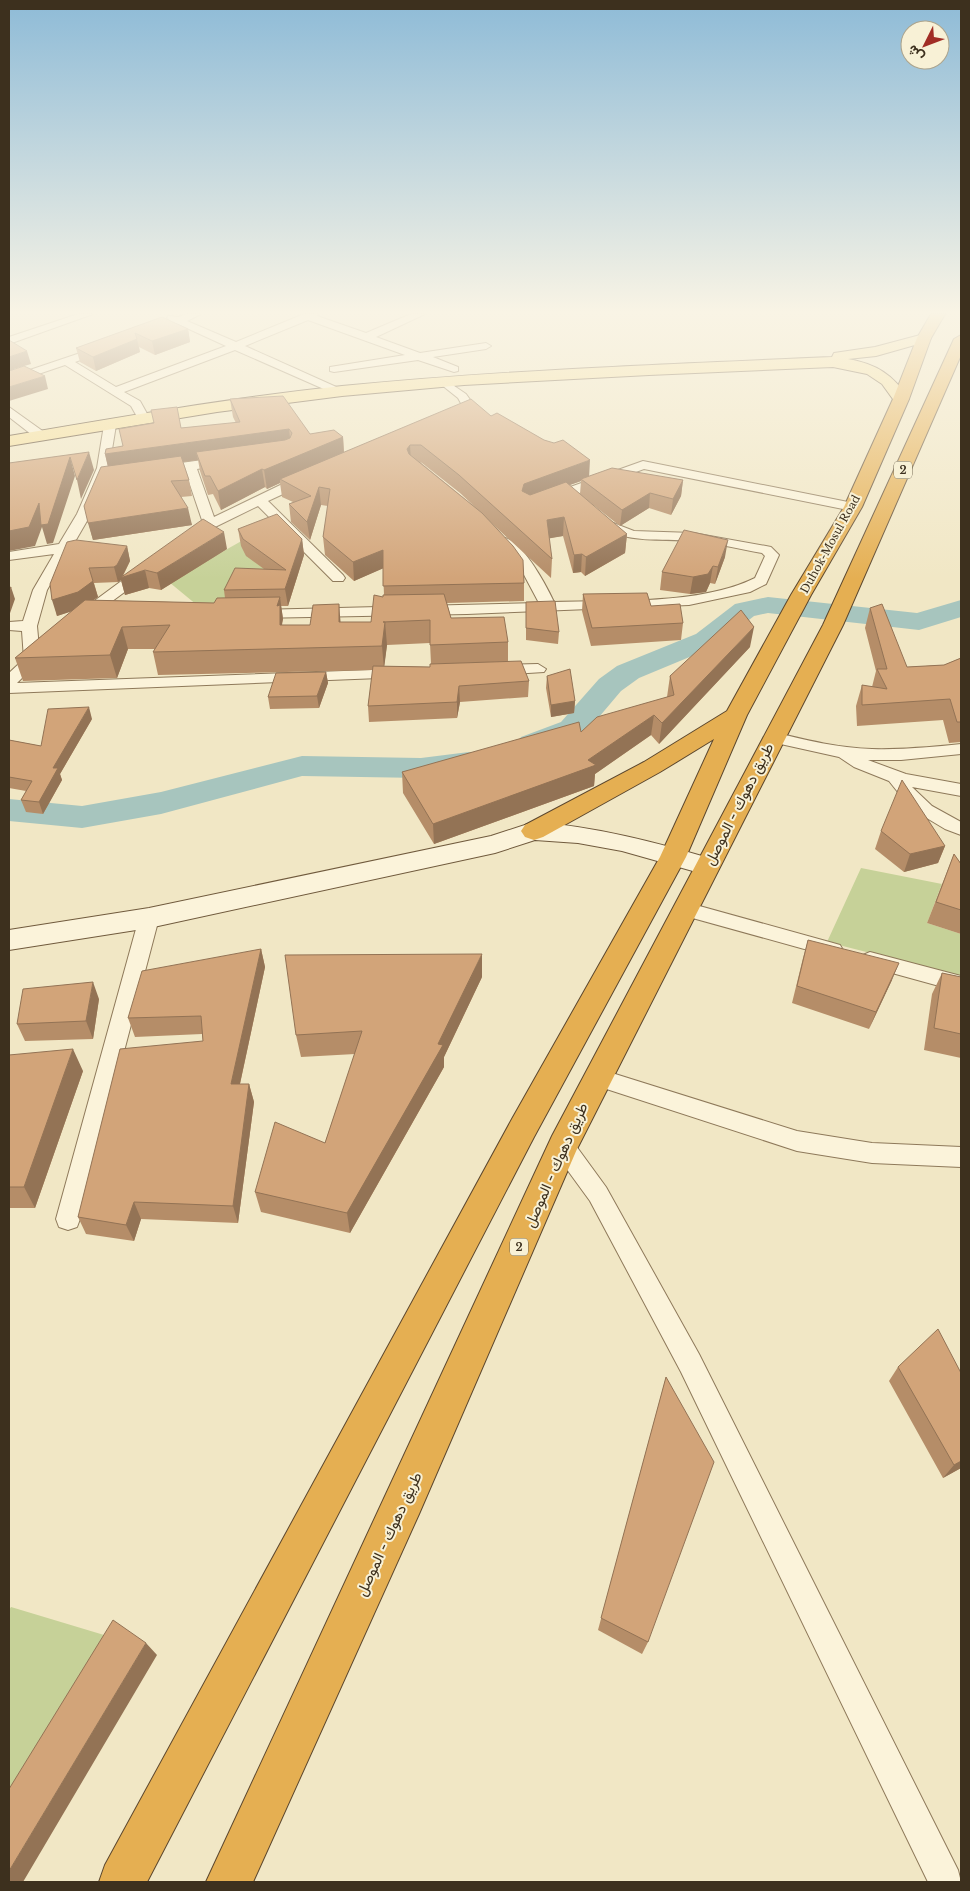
<svg xmlns="http://www.w3.org/2000/svg" width="970" height="1891" viewBox="0 0 970 1891" font-family="'Libre Baskerville',Vazirmatn,serif">
  <style>
    .green { fill: #c6d198 }
    .lines { fill: none; stroke-linecap: round; stroke-linejoin: round }
    .river { fill: #a7c5be; fill-rule: evenodd }
    .street-casing { stroke: #8e795a; stroke-width: 2 }
    .secondary-casing { stroke: #705a3d; stroke-width: 2 }
    .primary-casing { stroke: #5c472e; stroke-width: 2 }
    .highway-casing { stroke: #5c472e; stroke-width: 2 }
    .street { fill: #fbf3da; fill-rule: evenodd }
    .secondary { fill: #fbf3da; fill-rule: evenodd }
    .primary { fill: #f6e09c; fill-rule: evenodd }
    .highway { fill: #e5af52; fill-rule: evenodd }
    .wall { fill: #b58d68; fill-rule: evenodd }
    .shaded-wall { fill: #937355 }
    .building { fill: #d2a479; stroke: #937355 }
    .labels { text-anchor: middle; stroke-width: 4; stroke-linejoin: round; paint-order: stroke }
    .shield { fill: #f8f1d6; stroke: #756a55; stroke-width: 1 }
    .shield-label { font-size: 11px; font-weight: bold; fill: #3d301e }
    .far-street-label { font-size: 11px; fill: #3d301e; stroke: #f8f1d6 }
    .near-street-label { font-size: 15px; fill: #3d301e; stroke: #f8f1d6 }
  </style>
  <rect width="100%" height="100%" fill="#f1e7c5"/>
  <path class="green" d="M245,539L273,576L209,615L169,582Z
    M861,868L942,884L927,923L961,934V976L827,942Z
    M11,1607L114,1638L9,1810V1610Z"/>
  <g class="lines">
    <path class="river" d="M768,597L917,613L961,600V617L919,630L768,613L754,616L716,646L639,678L621,691L583,736L532,754L521,751L516,744L521,737L561,722L599,679L617,666L696,634L735,604Z
      M469,752L480,755L485,762L480,769L421,778L302,776L161,814L82,828L9,821V799L82,806L161,792L302,756L421,758Z"/>
    <defs>
      <path id="street" d="M78,314H93L9,344V337Z
        M187,314H201L187,321L236,342L304,314H318L317,316L366,333L411,314H425L376,337L420,353L486,343L491,346L486,349L433,357L458,367V371L454,372L418,360L334,372L330,371V367L405,355L308,320L245,346L343,390V394H335L235,350L124,392L140,401L150,419L144,423L140,422L131,406L65,365L9,384V377L104,345L108,346V350L75,362L116,387L226,346L178,324L150,334L145,331L169,320L167,318L168,316L178,317Z
        M444,379L466,394L476,408L474,411L457,420H449L447,417L463,407L458,398L438,382Z
        M9,407L44,432L46,435L44,438H36L9,417Z
        M110,421L116,425L109,468L91,514L47,590L37,626L39,648L46,649L48,652L17,683L399,669L405,671L407,674L405,677L9,693V673L24,659L22,631L9,630V622L23,621L33,590L54,554L9,560V552L59,544L77,514L97,468L104,425Z
        M224,457L230,461L228,464L197,469L214,517L301,475H311L312,478L311,481L268,501L343,575L345,578L343,581H333L258,506L215,527L193,542H183L181,539L183,536L203,523L185,470L159,474L153,470L159,466Z
        M643,461L853,503L860,507L853,511L644,469L555,502L550,503L543,499L545,496Z
        M603,519L634,531L693,533L766,546L771,547L779,555L766,584L750,592L689,605L467,614L257,618L250,614L257,610L539,603L523,573L498,542L505,538C523,542 546,585 554,602C614,600 701,605 755,578L765,556L762,553C739,549 716,543 693,541C660,538 628,544 598,526L596,523Z
        M144,567L149,568L151,571L149,574L88,619H78L75,616L78,613L139,568Z
        M538,664L546,669L544,672L498,675L490,670L498,665Z
        M773,732C806,740 838,748 872,749C902,750 932,747 961,744V754L901,760H868L906,774L961,784V796L912,787L932,806L961,822V835L945,829L920,814L905,801L889,781L854,767L839,757L767,741L765,737L767,733Z
        M685,902L833,943L840,945L843,950L840,955L833,957L678,914L675,909L678,904Z
        M149,911L156,913L159,918L80,1219L77,1227L68,1230L59,1227L56,1219L139,918L142,913Z
        M870,952L961,976V992L863,965L860,960L863,955Z
        M596,1068L797,1131L872,1143L961,1147V1167L872,1163L797,1151L588,1083L585,1077L588,1071Z
        M563,1136L571,1139L606,1187L699,1354L958,1870L961,1882H928L681,1372L590,1201L555,1153L551,1146L555,1139Z"/>
      <path id="secondary" d="M534,822C598,827 655,842 716,860L720,866L716,872L707,875L622,851L578,843L535,840L495,853L149,928L9,950V930L149,908L491,836Z"/>
      <path id="primary" d="M924,334L931,338L929,341L876,356L848,359C877,364 893,375 909,399L901,404L895,402L882,384L867,374L833,367L649,375L464,385L342,396L217,412L9,446V436C120,417 231,398 342,386C505,370 669,364 832,357L834,353L875,347Z"/>
      <path id="highway" d="M931,314H945L931,338L909,399L862,507L811,595L747,715L686,857L534,1137L147,1882H99L105,1865L512,1119L660,857L714,739L660,772L543,837L534,840L525,837L521,831L525,825L644,762L727,711L791,595L844,507L893,399L917,338Z
        M961,335V355L843,625L577,1149L419,1514L253,1882H206L552,1136L823,625L954,339Z"/>
    </defs>
    <use href="#street" class="street-casing"/>
    <use href="#secondary" class="secondary-casing"/>
    <use href="#primary" class="primary-casing"/>
    <use href="#highway" class="highway-casing"/>
    <use href="#street" class="street"/>
    <use href="#secondary" class="secondary"/>
    <use href="#primary" class="primary"/>
    <use href="#highway" class="highway"/>
  </g>
  <path class="wall" d="M162,317L188,329L190,342L155,355L139,347L140,352L96,371L80,362L76,348Z
    M230,399L310,434L343,437L344,452L491,416L589,476L683,480L681,496L671,515L649,508L620,526L583,497L627,534L625,553L585,576L581,572L573,573L563,536L549,538L552,559L551,578L487,519L524,583V601L447,603L451,618L508,642V661L529,681L528,697L460,702L457,718L369,722L368,706L373,670L158,675L153,652L155,649H128L117,678L23,681L15,658L72,611L57,616L50,584L127,546L130,561L123,576L227,549L161,590L149,588L125,595L121,580L118,582L94,583L98,597L93,600L214,603L225,598L224,590L264,569L246,556L241,546L238,529L302,539L304,555L288,606H281L283,619L282,625H310L341,622H371L384,595L383,568L354,581L325,555L323,537L328,506L321,505L310,540L291,522L289,504L293,502L282,497L280,483L267,489L265,487L221,510L213,494L208,495L200,471L198,460L183,462L189,480L192,496L181,497L192,525L93,540L84,506L108,466L105,454L123,446L181,428L236,423L233,417ZM420,462L422,463L460,493L475,507ZM581,481L580,494L569,485ZM430,643L431,664L430,667L384,666L387,645Z
    M725,557L715,584L710,583L706,592L690,594L660,590L662,572Z
    M583,594L683,623L681,640L591,646L582,611Z
    M526,602L559,632L558,644L526,640Z
    M870,608L907,667L944,665L961,658V742L949,743L943,720L857,726L856,706L862,685L872,687L876,671L865,628Z
    M750,647L659,744L651,735L595,774L594,786L434,844L403,793L402,772L581,732L667,697L670,676Z
    M326,672L328,683L319,708L270,709L268,697Z
    M547,676L575,701L574,713L551,717L546,688Z
    M92,719L60,774L62,780L43,814L26,812L21,800L26,791L9,788V740L41,746Z
    M881,831L945,846L938,863L904,872L875,849Z
    M954,854L961,864V934L927,923Z
    M808,940L892,980L869,1029L792,1003L803,958Z
    M261,949L265,967L240,1084H249L254,1102L238,1223L141,1219L134,1241L86,1234L78,1217L203,1041L202,1034L135,1037L128,1018Z
    M942,973L961,977V1058L924,1050L932,994Z
    M482,977L444,1057V1067L350,1233L261,1212L255,1192L325,1143L355,1054L301,1057L296,1035Z
    M99,999L93,1039L25,1041L17,1024Z
    M9,1055L83,1071L35,1208H9Z
    M898,1367L961,1468L943,1478L889,1381Z
    M666,1377L648,1642L642,1654L598,1630Z"/>
  <path class="shaded-wall" d="M188,329L190,342L155,355L152,341Z
    M137,339L140,352L96,371L93,357Z
    M27,351L31,364L14,369L9,375V357Z
    M45,376L48,389L9,401V387Z
    M289,429L291,447L196,452L198,460L109,472L105,454Z
    M343,437L344,455L280,479V483L267,489L264,470Z
    M410,445L411,462L407,449Z
    M89,452L94,470L81,499L77,480Z
    M70,457L75,476L53,543L47,544L42,527L35,546L9,551V531L39,503Z
    M590,460L589,478L581,479V481L523,502L522,491L524,484Z
    M262,469L265,487L221,510L218,491Z
    M683,480L681,496L671,515L673,499Z
    M319,487L321,505L310,540L307,522Z
    M650,493L649,508L620,526L622,510Z
    M188,508L192,525L93,540L88,523Z
    M564,517L563,536L546,539L547,520Z
    M224,532L227,549L161,590L157,573Z
    M627,534L625,553L585,576L586,557Z
    M302,539L304,555L288,606L285,589Z
    M728,540L725,557L715,584L718,567Z
    M127,546L130,561L122,577L145,570L149,588L125,595L121,580L118,582L114,567Z
    M383,550L384,568L354,581L353,562Z
    M582,554L581,572L573,573L574,555Z
    M713,566L710,583L706,592L690,594L693,577Z
    M93,581L98,597L82,608L57,616L52,600Z
    M11,587L15,599L9,616V594Z
    M280,597L283,619L282,623L283,647L277,606Z
    M339,604L341,627L339,622Z
    M385,622L387,645L384,669L382,646Z
    M122,627L128,649L117,678L110,655Z
    M754,627L750,647L659,744L662,723Z
    M326,672L328,683L319,708L317,696Z
    M459,686L460,702L457,718V702Z
    M575,701L574,713L551,717V705Z
    M89,707L92,719L60,774L62,780L43,814L39,802L53,768Z
    M654,715L651,735L595,774L594,786L434,844L433,824L588,760Z
    M945,846L938,863L904,872L910,854Z
    M261,949L265,967L236,1102L231,1084Z
    M482,954V977L444,1057V1067L350,1233L347,1213L438,1044Z
    M899,963L892,980L869,1029L876,1012Z
    M93,982L99,999L93,1039L86,1021Z
    M73,1049L83,1071L35,1208L24,1187Z
    M249,1084L254,1102L238,1223L233,1206Z
    M134,1202L141,1219L134,1241L126,1225Z
    M961,1461V1468L943,1478L954,1465Z
    M146,1643L157,1655L23,1882H9V1871Z"/>
  <path class="building" d="M162,317L188,329L152,341L135,333L137,339L93,357L76,348Z
    M9,340L27,351L9,357Z
    M24,366L45,376L9,387V371Z
    M283,396L310,434L334,430L343,437L264,470L262,469L218,491L210,476H205L196,452L285,440L290,438L292,433L289,429L105,454L106,449L123,446L119,429L154,423L151,410L177,407L181,428L240,422L230,399Z
    M471,399L491,416L497,413L544,440L554,443L563,440L590,460L524,484L522,491L530,495L566,482L627,534L586,557L582,554L574,555L564,517L547,520L552,559L459,475L421,445H410L407,449L409,454L482,513L513,546L523,560L524,583L383,586V550L353,562L323,537L330,489L319,487L307,522L289,504L311,496L280,479Z
    M89,452L77,480L70,457L48,524L41,525L39,503L29,527L9,531V463Z
    M181,456L189,480L171,481L188,508L88,523L84,506L101,467Z
    M612,468L683,480L673,499L650,493L622,510L581,479Z
    M277,514L302,539L285,589L224,590L235,568L286,570L243,539L238,529Z
    M203,519L224,532L157,573L145,570L120,578Z
    M684,530L728,540L718,567L713,566L708,574L693,577L662,572Z
    M76,540L127,546L117,565L114,567L89,568L93,581L78,592L52,600L50,584L67,542Z
    M11,587L9,594V588Z
    M647,593L651,606L680,604L683,623L592,628L583,594Z
    M444,594L451,618L504,617L508,642L430,645V620L383,622H385L382,646L153,652L170,625L122,627L110,655L15,658L85,600L214,603L217,598L280,597L277,606L280,605V625H310L313,605L339,604V622H371L374,595L383,597V595Z
    M555,601L559,632L526,628V602Z
    M882,604L907,667L944,665L961,658V722H957L950,699L862,705V685L887,689L877,669H887L870,608Z
    M741,610L754,627L662,723L654,715L588,760L596,765L433,824L402,772L579,722L581,732L597,717L674,695L670,676Z
    M521,661L529,681L459,686L457,702L368,706L373,666L430,667V664Z
    M570,669L575,701L551,705L547,676Z
    M326,672L317,696L268,697L276,673Z
    M89,707L53,768H58L39,802L21,800L32,781L9,777V740L41,746L48,709Z
    M902,780L945,846L910,854L881,831Z
    M954,854L961,864V910L936,902Z
    M808,940L899,963L876,1012L797,986Z
    M261,949L231,1084H249L233,1206L134,1202L126,1225L78,1217L120,1049L203,1041L201,1016L128,1018L142,971Z
    M482,954L438,1044L443,1045L347,1213L255,1192L275,1122L325,1143L362,1031L296,1035L285,955Z
    M942,973L961,977V1034L934,1028Z
    M93,982L86,1021L17,1024L23,989Z
    M73,1049L24,1187H9V1055Z
    M938,1329L961,1373V1461L954,1465L898,1367Z
    M666,1377L714,1462L648,1642L601,1618Z
    M113,1620L146,1643L9,1871V1789Z"/>
  <linearGradient id="sky" x2="0" y2="1"><stop stop-color="#8ebbd7"/><stop offset="0.54" stop-color="#f9f4e5"/><stop offset="1" stop-color="#f9f4e5" stop-opacity="0"/></linearGradient>
  <rect width="970" height="579" fill="url(#sky)"/>
  <g class="labels">
    <g class="shield">
      <rect x="894" y="461.5" width="18" height="17" rx="4"/>
      <rect x="510" y="1238.5" width="18" height="17" rx="4"/>
    </g>
    <g class="shield-label">
      <text x="903" y="474">2</text>
      <text x="519" y="1251">2</text>
    </g>
    <g class="far-street-label">
      <text transform="translate(830 544) rotate(-61)" y="4">Duhok-Mosul Road</text>
    </g>
    <g class="near-street-label">
      <text transform="translate(739 804) rotate(-63)" y="5">طريق دهوك - الموصل</text>
      <text transform="translate(556 1165) rotate(-66)" y="5">طريق دهوك - الموصل</text>
      <text transform="translate(389 1534) rotate(-65)" y="5">طريق دهوك - الموصل</text>
    </g>
  </g>
  <rect width="970" height="1891" fill="none" stroke="#3d301e" stroke-width="20"/>
  <g transform="translate(925 45) rotate(228)"><circle r="24" fill="#f8f1d6" stroke="#ada48c"/>
  <path d="M0-4L9 19L0 12L-9 19Z" fill="#a12d25"/>
  <text y="-8" font-size="14" font-weight="bold" text-anchor="middle" fill="#3d301e">ش</text>
  </g>
</svg>
